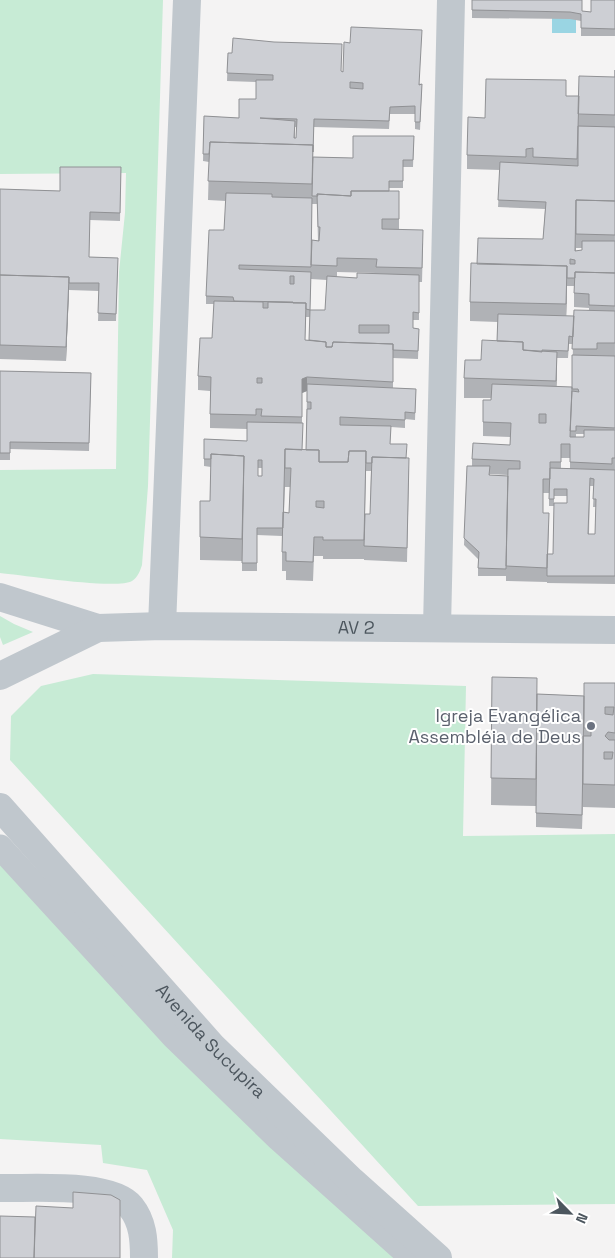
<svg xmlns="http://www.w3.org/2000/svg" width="615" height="1258" viewBox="0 0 615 1258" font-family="'Space Grotesk',sans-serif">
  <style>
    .green { fill: #c7ebd5 }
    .water { fill: #9ad5e3 }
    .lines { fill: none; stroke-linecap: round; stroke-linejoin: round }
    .pedestrian { stroke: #c0c7cd; stroke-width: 25 }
    .minor { stroke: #c0c7cd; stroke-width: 28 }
    .tertiary { stroke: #c0c7cd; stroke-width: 28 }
    .wall { fill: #b0b2b6; fill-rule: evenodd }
    .shaded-wall { fill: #909194 }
    .building { fill: #cdcfd4; stroke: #909194; fill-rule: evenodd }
    .worship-dot { fill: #6b7280; stroke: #fff; stroke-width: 2 }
    .labels { text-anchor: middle; stroke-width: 4; stroke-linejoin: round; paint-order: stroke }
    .street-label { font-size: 18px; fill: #4c565e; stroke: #fff }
    .worship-label { font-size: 18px; fill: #5b616d; stroke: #fff; text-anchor: end }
  </style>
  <rect width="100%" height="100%" fill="#f4f3f3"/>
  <path class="green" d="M0,0H163L148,486L142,565C140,571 138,577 132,581C117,590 22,575 0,573V470L116,469L119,272L125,213L126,173L0,174Z
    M0,616L14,624L33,632L3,645L0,637Z
    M93,674L466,686L463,836L615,834V1204L418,1206L10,760L11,716L41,686Z
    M0,847L412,1258H172L173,1230L147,1170L103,1163L101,1145L0,1139Z"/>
  <path class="water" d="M552,0H576V33H552Z"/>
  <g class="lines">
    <path class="pedestrian" d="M0,847L174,1037L279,1139L412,1258"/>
    <path class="minor" d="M162,626L187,0
      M437,628L451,0
      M0,1188C30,1189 111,1182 131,1207C143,1222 144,1240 144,1258"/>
    <g class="tertiary">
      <path id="s1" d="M0,597L98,628L162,626L615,630"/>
      <path d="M0,676L98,628"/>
      <path id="s2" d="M0,807L212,1046L352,1181L438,1258"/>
    </g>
  </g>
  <path class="wall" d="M472,0L591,12L615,0V36H581V21L570,19L472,18Z
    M228,53L422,84L420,130L415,129V114H390L389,129L314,127L313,157L353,158L414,136L413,167H403V188H389V191H399V229L423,244L422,282H419V320H413V328L419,329L418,359L393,358V388L416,389L415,420L405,419V428L391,427L390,444L407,458L409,472L407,562L364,560V559H323V556H314L313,581L286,580V571H282V536L257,535V571H242V561L200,560V537L210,501L211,467L204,466V439L247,441V429L210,428V391L198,390V376L212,338L214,304H206V296L224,230L226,201L208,200L209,162L203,161L204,116L239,118L256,99V82L227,81ZM295,127H297L296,138H295ZM312,204H317L318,241L312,240ZM337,272L376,273L357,278L337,277ZM311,279L327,280L325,310H310ZM306,317H310L309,340H305ZM307,391L306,450H302V393ZM258,468H262V476H258ZM366,471H371L370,514H365ZM285,487H290L289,513L284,512Z
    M615,70V584L547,583V582L506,581V576H478V559L464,545L467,466H472V459L510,445V437L483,436V400H491V398H464V378L497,341L498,322L470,321V302L477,264L543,239L545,209L498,207L500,170L467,169V155L485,118L566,96H579L615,77ZM576,248H582V250L576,251ZM567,286H574V307L589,308V310L574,316H566ZM569,344H573L572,400L556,386L557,358H568ZM576,434H584V437H576ZM561,458H570V469L561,468ZM490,474L508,475V476L490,475ZM590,486H594L593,507H596L595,534H589ZM543,493H549V506H554L553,554H548L549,527L543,513ZM554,496H567V503H554Z
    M121,167L120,221L90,220L89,257L118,258L116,321H98L99,291L69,290L66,361L0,359V189L60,191Z
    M0,371L91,373L89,451L10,449V460H0Z
    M492,677L537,694L584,696L615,683V808L583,807V801L582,829L536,827V806L491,805Z"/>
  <path class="shaded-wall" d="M567,266V286L566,324V304Z
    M69,277V291L66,361V347Z
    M557,352V372L556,400V381Z
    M307,377V391L302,393V431V379Z"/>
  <path class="building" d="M472,0H582V11L591,12V0H615V29L581,28V14L570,12L472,10Z
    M351,27L422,30L419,85L422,84L420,122H415V106L390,107L389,121L314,119L313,152V145L210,142L209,154H203L204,116L239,118V99H256V80H273V75L227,73L228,53H232L233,38L274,42L342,44L341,71L343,72L344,42L350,43ZM350,82L363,83V89L350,88ZM260,118L297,119L296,138H294L295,121Z
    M615,70V115L578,114L579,76L615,77Z
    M486,79L566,80V96H579L577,159L533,157V148L526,149V157L467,155L468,117L485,118Z
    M578,126L615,127V201L576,200L575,251L582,250V241H615V273L575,272V278H567V266L477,264L478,238L543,239L546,202L498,200L500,162L578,166ZM570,259L575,260V264H570Z
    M353,136H414L413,160H403V181H389V191H351V196L317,194L318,196H312L313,157L353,158Z
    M210,142L313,145L312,184L208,181Z
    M60,167H121L120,213L90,212L89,257L118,258L116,314L98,313L99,283H69V277L0,275V189L60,191Z
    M351,191H399V219H382V229L423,230L422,268L376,267L377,259L337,258V266L311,265L312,240L319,241L320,227H318L317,194L351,196Z
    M226,193L272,194V197L312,198L311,267L239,265V269L311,272L310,310L306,309V303H293V302L234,301L233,297L206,296L209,230H224ZM290,276H294V284H290Z
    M576,200L615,201V235L576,234Z
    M471,263L567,266L566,304L470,302Z
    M575,272L615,273V306L589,305V294L574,293Z
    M357,273L419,275V313L413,312V328L419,329L418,351L393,350V344L333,342L332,347H326V342L309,340L310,310H325L327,276L357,278ZM359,325H389V333H359Z
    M0,275L69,277L66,347L0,345Z
    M214,301L263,302V308H268V302L306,303L305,340L326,342V347H332L333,342L393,344V382L307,377L302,379V417L261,416L262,409H256V415L210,414L211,377L198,376L200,338H212ZM257,378H262V383H257Z
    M574,310L615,311V343H597V349H572Z
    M498,314L574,316L573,337L569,336L568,351L542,350V352L523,350V342L497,341Z
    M482,340L523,342V350L557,352L556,381L464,378L465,360H481Z
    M572,355L615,356V428L576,426V431H570L572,391L579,392L578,389H572Z
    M0,371L91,373L89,443L10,442V453H0Z
    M307,384L416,389L415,413L405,412V420L340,417V425L391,426L390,444H407L406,458L372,457V463H366V451H349L348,462H319V450H306L307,409H311V402H307Z
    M492,384L572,387L570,437H584V430H615V458H612V464L570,462V444H561V462H550V479H543V513H549L547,568L506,566L508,469H520V461L472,459L473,443L510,445L511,423L483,422V400H491ZM539,414H546V423H539Z
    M247,422L303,423L302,450L285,449L283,528H257V563H242L244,456L211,454V459H204V439L247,441ZM258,460H262V476H258Z
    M285,449L319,450V462H348L349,451H366L364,540H323V537H314L313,562L286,561V552H282L283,512L289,513L291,468H285ZM316,501H324V508L316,507Z
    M211,454L244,456L242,539L200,537V501H210Z
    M372,457L409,458L407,548L364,546L365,514H370Z
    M467,466H490L489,475L508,476L506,569L478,568L479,552L464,538Z
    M550,468L615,470V576H547V554H553L554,503H567V489H554V499H549ZM590,478L594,479L593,499H596L595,534H588Z
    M492,677L537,678L536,779L491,778Z
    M584,683H615V733L608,732L605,736L609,740H615V785L583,784V736H591V728H584ZM605,707H614L613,715L605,714ZM604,752H613L612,759H604Z
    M537,694L584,696L582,815L536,813Z
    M73,1192L111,1195L120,1200V1258H34L36,1206L73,1208Z
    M0,1216L35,1217L34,1258H0Z"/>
  <circle class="worship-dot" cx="591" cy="726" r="5"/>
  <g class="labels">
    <g class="street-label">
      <text dy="6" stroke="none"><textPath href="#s1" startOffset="361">AV 2</textPath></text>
      <text dy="6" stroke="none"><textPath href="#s2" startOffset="315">Avenida Sucupira</textPath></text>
    </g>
    <g class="worship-label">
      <text x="581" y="722">Igreja Evangélica<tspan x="581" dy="21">Assembléia de Deus</tspan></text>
    </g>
  </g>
  <g transform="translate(570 1213) rotate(114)" stroke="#ffffff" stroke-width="4" paint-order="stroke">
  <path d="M0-4L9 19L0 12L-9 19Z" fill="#4c565e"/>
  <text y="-8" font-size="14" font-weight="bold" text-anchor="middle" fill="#4c565e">N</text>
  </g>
</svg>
